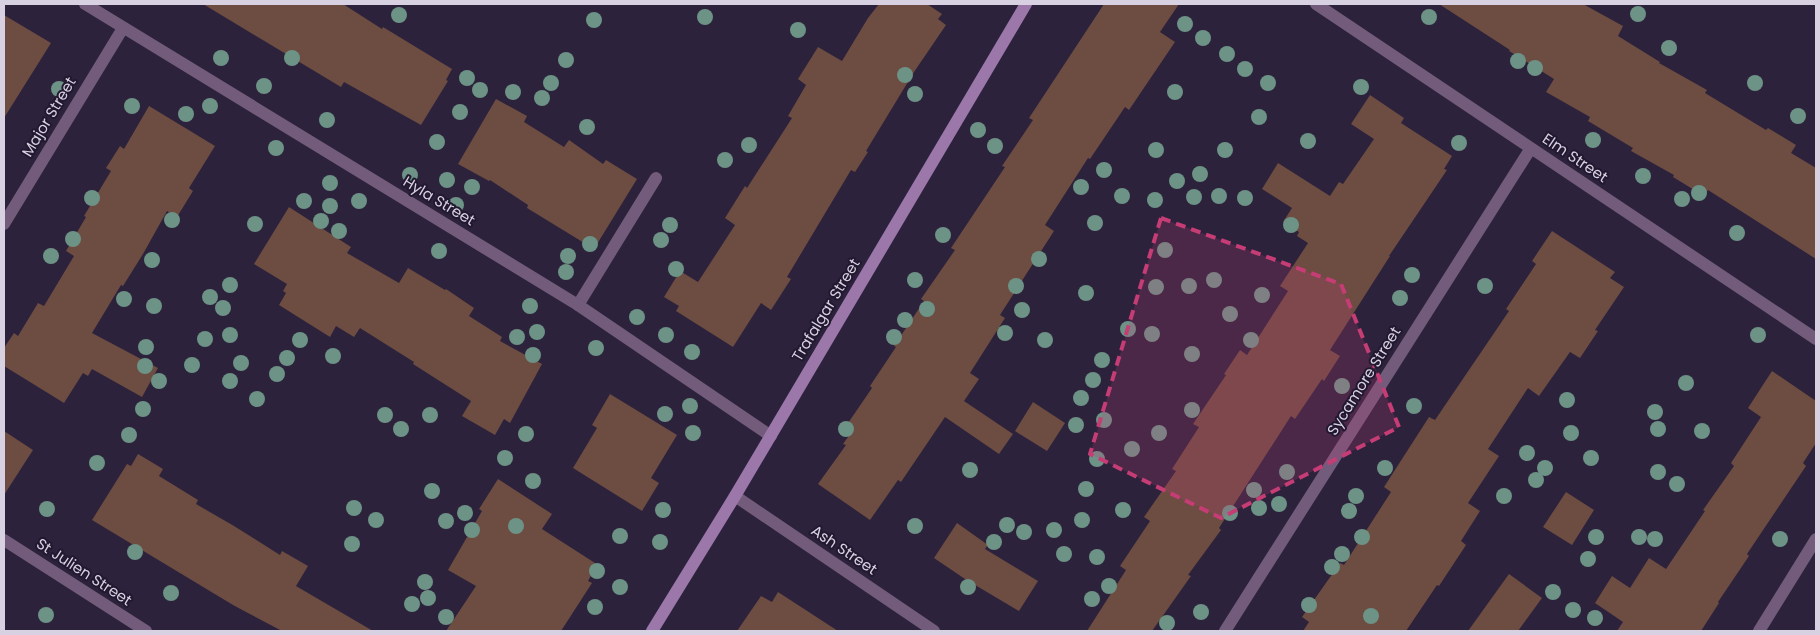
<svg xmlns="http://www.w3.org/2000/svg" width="1820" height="635" viewBox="0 0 1820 635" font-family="Poppins,sans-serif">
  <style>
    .building { fill: #6d4c41 }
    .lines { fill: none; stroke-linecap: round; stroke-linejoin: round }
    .service { stroke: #725b7b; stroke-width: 12 }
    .minor { stroke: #725b7b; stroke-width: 12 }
    .secondary { stroke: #9b77aa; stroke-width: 12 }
    .tree { fill: #6d9286 }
    .marked { fill: #c63d76; fill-opacity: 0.2; stroke: #c63d76; stroke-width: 4; stroke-dasharray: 10 6; stroke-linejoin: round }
    .labels { text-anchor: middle; stroke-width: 4; stroke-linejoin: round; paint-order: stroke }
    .street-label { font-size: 15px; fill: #d7d1e2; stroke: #221931 }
  </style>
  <rect width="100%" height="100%" fill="#2c223c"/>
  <path class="building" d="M203,4H343L382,29L383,27L452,69L446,80L448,81L421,125L344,82L341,87Z
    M879,4H927L942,14L938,19L946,25L914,72L866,151L868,152L855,172L851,170L787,277L791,279L771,310L761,303L733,347L676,311L679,306L664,297L680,271L698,282L735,225L725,218L745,186L747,188L792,118L788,116L806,85L798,79L818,47L842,61L868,18Z
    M1104,4H1179L1160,32L1175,42L1129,110L1125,107L1090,159L1088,158L1045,225L1054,231L1000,315L1005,318L970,373L979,379L964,401L1013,434L999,454L945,417L901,482L898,480L870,520L818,484L846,445L843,444L853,430L846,426L872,388L870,386L896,347L894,346L924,301L921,299L955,250L951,248L1005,167L1002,166L1033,120L1029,118Z
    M1439,4H1583L1623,26L1618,36L1660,62L1659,63L1707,90L1705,93L1766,130L1768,128L1796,145L1791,153L1816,168V259L1708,190L1704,196L1673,177L1674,175L1631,151L1633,148L1588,121L1590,117L1546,92L1554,79L1509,51L1510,50Z
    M4,15L51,43L4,118Z
    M1370,95L1404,118L1401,123L1452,156L1444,169L1447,170L1389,256H1390L1330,350L1340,356L1324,381L1322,379L1295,419L1291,416L1219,528L1221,530L1188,575L1191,576L1152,631H1087L1126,570L1120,566L1150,521L1144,517L1176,471L1172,469L1199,427L1193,424L1226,375L1224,374L1240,350L1247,355L1288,291L1280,286L1308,243L1297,236L1299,232L1283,222L1292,208L1262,189L1278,163L1330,196L1339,182L1343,184L1374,139L1351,124Z
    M496,99L527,116L524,122L564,147L569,140L603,164L606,160L637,179L594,249L527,208L528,205L490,180L489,181L458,164Z
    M149,106L215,146L189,188L193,191L177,217L167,211L143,254L123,286L121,285L92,333L158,368L142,397L92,369L88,376L83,373L64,403L4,366V348L14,333L18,336L38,303L44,306L74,256L66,251L86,217L84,216L111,171L106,168L120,146L124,149Z
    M289,207L351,247L347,253L399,283L408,268L445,290L446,289L474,308L469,316L502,337L500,341L542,364L510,423L504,419L495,435L462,416L471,401L413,364L414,362L360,328L354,337L336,326L330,337L279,305L286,293L283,291L287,284L254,264Z
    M1552,231L1615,272L1610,278L1624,287L1595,330L1598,331L1580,358L1570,352L1539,396L1528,388L1488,449L1499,456L1468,503L1480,511L1461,541L1466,545L1439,586L1437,585L1406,631H1303L1309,622L1302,617L1340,563L1344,565L1391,492L1384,487L1429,417L1435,420L1509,311L1506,309L1536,264L1532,261Z
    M1772,371L1816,401V443L1803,463L1806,466L1747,554L1749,556L1718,602L1719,603L1701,631H1617L1623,622L1595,603L1612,576L1630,588L1649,558L1666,569L1705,511L1703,510L1734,466L1731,463L1761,417L1748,408Z
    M610,394L677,435L651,478L659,483L642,511L573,468L597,428L592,425Z
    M1033,402L1065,423L1047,451L1015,431Z
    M4,431L33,450L4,495Z
    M138,454L163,469L159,476L198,500L196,504L234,526L280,555L282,551L308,566L296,586L373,631H282L233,605L92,520L127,464L131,466Z
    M498,479L552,514L542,529L595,563L591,568L594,570L588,581L592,583L561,631H446L476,586L448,570L482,511L479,509Z
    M1566,492L1594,510L1572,545L1543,527Z
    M957,523L988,545L985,549L1038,581L1019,611L965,579L934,558Z
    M1509,574L1542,598L1518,631H1468Z
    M778,592L838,631H737L761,596L772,602Z"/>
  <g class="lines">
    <path class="service" d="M578,305L656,178"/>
    <path class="minor" d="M85,4L578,305L771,436
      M1316,4L1816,339
      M4,224L123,28
      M735,496L934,631
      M4,540L146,631
      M1225,631L1531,148
      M1759,631L1816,539"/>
    <path class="secondary" d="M652,631L735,496L1026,4"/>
  </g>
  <g class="tree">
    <circle cx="1638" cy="14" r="8"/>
    <circle cx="399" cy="15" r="8"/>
    <circle cx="705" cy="17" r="8"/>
    <circle cx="1429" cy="17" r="8"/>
    <circle cx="594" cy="20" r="8"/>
    <circle cx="1185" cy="24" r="8"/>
    <circle cx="798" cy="30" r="8"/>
    <circle cx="1203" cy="38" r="8"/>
    <circle cx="1669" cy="48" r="8"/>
    <circle cx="1227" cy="54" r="8"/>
    <circle cx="221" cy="58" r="8"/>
    <circle cx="292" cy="58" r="8"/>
    <circle cx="566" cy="60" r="8"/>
    <circle cx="1518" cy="61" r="8"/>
    <circle cx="1535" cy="68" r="8"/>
    <circle cx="1245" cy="69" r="8"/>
    <circle cx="905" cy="75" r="8"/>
    <circle cx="467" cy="78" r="8"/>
    <circle cx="551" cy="83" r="8"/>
    <circle cx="1268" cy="83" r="8"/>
    <circle cx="1755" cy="83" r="8"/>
    <circle cx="264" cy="86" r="8"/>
    <circle cx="1361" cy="87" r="8"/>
    <circle cx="59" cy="89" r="8"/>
    <circle cx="480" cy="90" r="8"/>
    <circle cx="513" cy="92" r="8"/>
    <circle cx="1175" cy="92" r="8"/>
    <circle cx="915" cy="94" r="8"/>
    <circle cx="542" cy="98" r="8"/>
    <circle cx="132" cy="106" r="8"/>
    <circle cx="210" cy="106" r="8"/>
    <circle cx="460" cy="112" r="8"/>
    <circle cx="186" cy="114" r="8"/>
    <circle cx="1798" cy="116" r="8"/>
    <circle cx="1259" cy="117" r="8"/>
    <circle cx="327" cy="120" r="8"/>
    <circle cx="587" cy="127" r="8"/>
    <circle cx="978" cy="130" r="8"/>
    <circle cx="1593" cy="140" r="8"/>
    <circle cx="1308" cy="141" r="8"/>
    <circle cx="437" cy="142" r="8"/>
    <circle cx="1459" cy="143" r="8"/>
    <circle cx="749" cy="145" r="8"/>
    <circle cx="995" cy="146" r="8"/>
    <circle cx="276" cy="148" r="8"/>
    <circle cx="1156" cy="150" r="8"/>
    <circle cx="1225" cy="150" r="8"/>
    <circle cx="725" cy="160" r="8"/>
    <circle cx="1104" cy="170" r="8"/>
    <circle cx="1200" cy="174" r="8"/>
    <circle cx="410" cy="175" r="8"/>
    <circle cx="1643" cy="176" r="8"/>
    <circle cx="447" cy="180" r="8"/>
    <circle cx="1177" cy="181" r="8"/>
    <circle cx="330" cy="183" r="8"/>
    <circle cx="472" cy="187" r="8"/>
    <circle cx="1081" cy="187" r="8"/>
    <circle cx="1699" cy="193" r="8"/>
    <circle cx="1122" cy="196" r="8"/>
    <circle cx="1219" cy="196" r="8"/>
    <circle cx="1194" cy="197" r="8"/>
    <circle cx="92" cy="198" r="8"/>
    <circle cx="1245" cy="198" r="8"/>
    <circle cx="1682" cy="199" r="8"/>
    <circle cx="1155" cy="200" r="8"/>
    <circle cx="304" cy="201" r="8"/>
    <circle cx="359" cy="201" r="8"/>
    <circle cx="456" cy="205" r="8"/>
    <circle cx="330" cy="206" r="8"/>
    <circle cx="172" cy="220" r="8"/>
    <circle cx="321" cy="221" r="8"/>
    <circle cx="1095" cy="223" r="8"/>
    <circle cx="255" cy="224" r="8"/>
    <circle cx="670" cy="225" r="8"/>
    <circle cx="1291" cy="225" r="8"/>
    <circle cx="339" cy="231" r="8"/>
    <circle cx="1737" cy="233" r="8"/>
    <circle cx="943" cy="235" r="8"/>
    <circle cx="73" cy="239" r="8"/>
    <circle cx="661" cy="240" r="8"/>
    <circle cx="590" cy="244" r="8"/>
    <circle cx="1165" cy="250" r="8"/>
    <circle cx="439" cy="251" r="8"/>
    <circle cx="51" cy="256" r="8"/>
    <circle cx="568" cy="256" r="8"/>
    <circle cx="1039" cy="259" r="8"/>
    <circle cx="152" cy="260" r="8"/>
    <circle cx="676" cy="269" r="8"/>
    <circle cx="566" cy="272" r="8"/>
    <circle cx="1412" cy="275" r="8"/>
    <circle cx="915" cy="280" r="8"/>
    <circle cx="1214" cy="280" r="8"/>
    <circle cx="230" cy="285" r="8"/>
    <circle cx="1016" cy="286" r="8"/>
    <circle cx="1189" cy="286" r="8"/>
    <circle cx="1485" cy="286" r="8"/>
    <circle cx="1156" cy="287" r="8"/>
    <circle cx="1086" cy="293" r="8"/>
    <circle cx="1262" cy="295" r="8"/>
    <circle cx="210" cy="297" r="8"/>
    <circle cx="1400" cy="298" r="8"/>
    <circle cx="124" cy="299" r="8"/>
    <circle cx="154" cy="306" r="8"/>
    <circle cx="530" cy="306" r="8"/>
    <circle cx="223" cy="308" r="8"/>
    <circle cx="927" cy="309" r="8"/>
    <circle cx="1022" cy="310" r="8"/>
    <circle cx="1230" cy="314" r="8"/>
    <circle cx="637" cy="317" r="8"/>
    <circle cx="905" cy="320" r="8"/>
    <circle cx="1128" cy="329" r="8"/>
    <circle cx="537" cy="332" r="8"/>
    <circle cx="1005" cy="333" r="8"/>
    <circle cx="1152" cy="334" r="8"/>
    <circle cx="230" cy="335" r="8"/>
    <circle cx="666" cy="335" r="8"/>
    <circle cx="1758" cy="335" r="8"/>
    <circle cx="517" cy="337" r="8"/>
    <circle cx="894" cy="337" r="8"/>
    <circle cx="205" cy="339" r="8"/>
    <circle cx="300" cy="340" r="8"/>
    <circle cx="1045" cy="340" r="8"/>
    <circle cx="1251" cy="340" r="8"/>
    <circle cx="146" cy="347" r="8"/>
    <circle cx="596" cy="348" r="8"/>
    <circle cx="692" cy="352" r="8"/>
    <circle cx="1192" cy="354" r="8"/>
    <circle cx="533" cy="355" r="8"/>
    <circle cx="333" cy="356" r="8"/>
    <circle cx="287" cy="358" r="8"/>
    <circle cx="1102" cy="360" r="8"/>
    <circle cx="241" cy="363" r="8"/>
    <circle cx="192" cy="365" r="8"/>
    <circle cx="145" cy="366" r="8"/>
    <circle cx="277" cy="374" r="8"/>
    <circle cx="1093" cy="380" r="8"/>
    <circle cx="159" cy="381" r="8"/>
    <circle cx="230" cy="381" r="8"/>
    <circle cx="1686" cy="383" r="8"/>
    <circle cx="1342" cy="386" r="8"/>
    <circle cx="1081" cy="398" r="8"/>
    <circle cx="257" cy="399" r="8"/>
    <circle cx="1567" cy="400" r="8"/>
    <circle cx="690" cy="406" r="8"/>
    <circle cx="1414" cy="406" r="8"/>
    <circle cx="143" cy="409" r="8"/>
    <circle cx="1192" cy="410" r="8"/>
    <circle cx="1655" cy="412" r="8"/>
    <circle cx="665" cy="414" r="8"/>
    <circle cx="385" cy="415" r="8"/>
    <circle cx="430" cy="415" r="8"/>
    <circle cx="1104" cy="420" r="8"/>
    <circle cx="1076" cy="425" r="8"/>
    <circle cx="401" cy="429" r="8"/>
    <circle cx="846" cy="429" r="8"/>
    <circle cx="1658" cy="429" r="8"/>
    <circle cx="1702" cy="431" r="8"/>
    <circle cx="693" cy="433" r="8"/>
    <circle cx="1159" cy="433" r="8"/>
    <circle cx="1571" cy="433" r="8"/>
    <circle cx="526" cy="434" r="8"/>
    <circle cx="129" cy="435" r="8"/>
    <circle cx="1132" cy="449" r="8"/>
    <circle cx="1527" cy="453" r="8"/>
    <circle cx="505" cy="458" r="8"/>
    <circle cx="1591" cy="458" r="8"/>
    <circle cx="1097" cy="459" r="8"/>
    <circle cx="97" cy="463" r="8"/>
    <circle cx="1385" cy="468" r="8"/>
    <circle cx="1545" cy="468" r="8"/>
    <circle cx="970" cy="470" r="8"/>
    <circle cx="1287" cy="472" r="8"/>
    <circle cx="1658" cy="472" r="8"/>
    <circle cx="1536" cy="480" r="8"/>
    <circle cx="533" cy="481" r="8"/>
    <circle cx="1677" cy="484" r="8"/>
    <circle cx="1086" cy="489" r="8"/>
    <circle cx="1254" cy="490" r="8"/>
    <circle cx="432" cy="491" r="8"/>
    <circle cx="1356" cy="496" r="8"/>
    <circle cx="1504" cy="496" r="8"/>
    <circle cx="1279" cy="504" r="8"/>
    <circle cx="354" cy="508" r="8"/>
    <circle cx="1259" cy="508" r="8"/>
    <circle cx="47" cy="509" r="8"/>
    <circle cx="663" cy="510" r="8"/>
    <circle cx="1123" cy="510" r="8"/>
    <circle cx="1349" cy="511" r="8"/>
    <circle cx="465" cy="513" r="8"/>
    <circle cx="1230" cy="513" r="8"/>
    <circle cx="376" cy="520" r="8"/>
    <circle cx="1082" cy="520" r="8"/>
    <circle cx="446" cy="521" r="8"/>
    <circle cx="1007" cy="525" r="8"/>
    <circle cx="516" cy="526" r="8"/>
    <circle cx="915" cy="526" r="8"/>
    <circle cx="472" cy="530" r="8"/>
    <circle cx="1054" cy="530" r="8"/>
    <circle cx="1024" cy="532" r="8"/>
    <circle cx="620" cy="536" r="8"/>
    <circle cx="1362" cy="537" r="8"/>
    <circle cx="1596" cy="537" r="8"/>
    <circle cx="1639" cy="537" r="8"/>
    <circle cx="1655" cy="539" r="8"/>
    <circle cx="1780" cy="539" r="8"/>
    <circle cx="660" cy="542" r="8"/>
    <circle cx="994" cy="542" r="8"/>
    <circle cx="352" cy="544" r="8"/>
    <circle cx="135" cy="552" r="8"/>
    <circle cx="1064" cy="554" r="8"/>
    <circle cx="1342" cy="554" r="8"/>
    <circle cx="1097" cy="557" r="8"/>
    <circle cx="1588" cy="559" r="8"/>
    <circle cx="1332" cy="567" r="8"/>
    <circle cx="597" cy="571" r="8"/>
    <circle cx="425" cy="582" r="8"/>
    <circle cx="1109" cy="586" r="8"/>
    <circle cx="620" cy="587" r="8"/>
    <circle cx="968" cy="587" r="8"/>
    <circle cx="1553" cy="592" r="8"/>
    <circle cx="171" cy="593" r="8"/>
    <circle cx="428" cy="598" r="8"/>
    <circle cx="1092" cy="599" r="8"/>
    <circle cx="412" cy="604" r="8"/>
    <circle cx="1309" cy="605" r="8"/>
    <circle cx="595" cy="607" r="8"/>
    <circle cx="1573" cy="610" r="8"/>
    <circle cx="1201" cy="612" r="8"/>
    <circle cx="46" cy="615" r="8"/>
    <circle cx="1371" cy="616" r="8"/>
    <circle cx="446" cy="617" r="8"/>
    <circle cx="1595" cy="618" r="8"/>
    <circle cx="1167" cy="623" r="8"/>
  </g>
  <path class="marked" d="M1161,218L1341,284L1399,427L1221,518L1090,454Z"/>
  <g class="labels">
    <g class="street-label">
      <text transform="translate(49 117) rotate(-59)" y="5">Major Street</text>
      <text transform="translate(1575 158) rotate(34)" y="5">Elm Street</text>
      <text transform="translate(439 201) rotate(31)" y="5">Hyla Street</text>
      <text transform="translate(826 310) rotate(-59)" y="5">Trafalgar Street</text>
      <text transform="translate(1364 381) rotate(-58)" y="5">Sycamore Street</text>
      <text transform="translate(844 550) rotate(34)" y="5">Ash Street</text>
      <text transform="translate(84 572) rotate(33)" y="5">St Julien Street</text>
    </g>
  </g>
  <rect width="1820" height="635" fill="none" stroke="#d7d1e2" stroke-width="10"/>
</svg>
